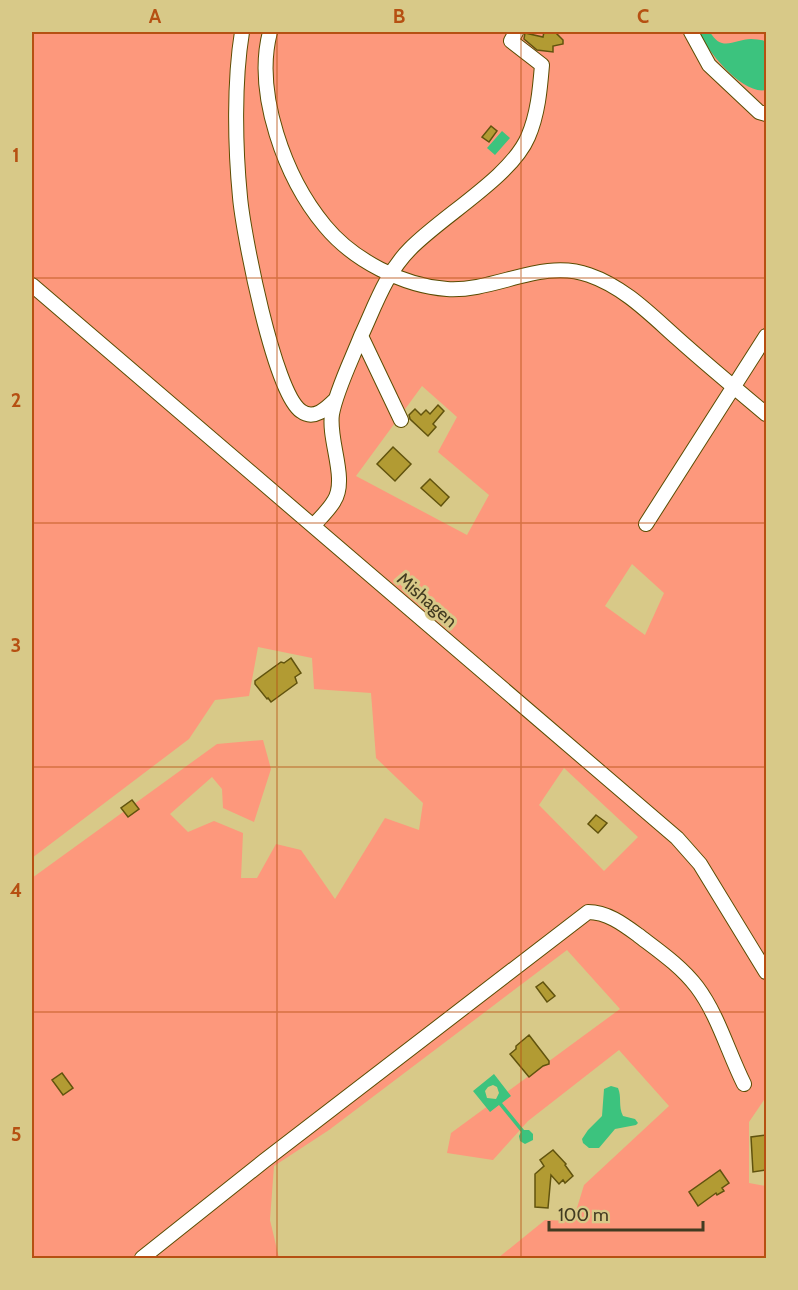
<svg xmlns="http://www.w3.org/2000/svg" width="798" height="1290" viewBox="0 0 798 1290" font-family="Cabin,sans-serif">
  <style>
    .green { fill: #fd987c; fill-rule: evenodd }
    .water { fill: #3cc37e; fill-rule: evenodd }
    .building { fill: #b29b33; stroke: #61530e; stroke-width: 1.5 }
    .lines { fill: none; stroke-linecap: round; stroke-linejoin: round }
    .minor-casing { stroke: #5a4c02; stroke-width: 16 }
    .minor { stroke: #fff; stroke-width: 14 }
    .grid { fill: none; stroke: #b65012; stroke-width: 1.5; stroke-opacity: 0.55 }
    .labels { text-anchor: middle; stroke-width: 6; stroke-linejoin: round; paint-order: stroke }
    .street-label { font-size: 18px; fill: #423b21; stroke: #d8c988 }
    .neatline { fill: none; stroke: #b65012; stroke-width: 2 }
    .grid-label { font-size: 20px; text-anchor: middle; font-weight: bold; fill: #b65012 }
  </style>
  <rect width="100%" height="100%" fill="#d8c988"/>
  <path class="green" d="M32,32H766V958L690,840L32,276ZM422,386L457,417L438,452L489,495L467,535L356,476ZM632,564L664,593L645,635L605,606Z
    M32,294L681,848L766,980V1097L749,1122V1183L766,1186V1258H498L545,1220L573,1221L584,1185L669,1106L619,1050L528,1121L493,1160L447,1153L451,1133L620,1009L567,950L329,1130L274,1166L270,1220L279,1258H32V878L217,744L263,740L271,769L254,822L223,808L222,789L212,777L170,814L188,832L214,821L243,833L241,878H257L276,844L301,850L335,899L385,818L419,830L423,803L376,758L371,693L314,689L312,658L258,647L249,696L215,700L189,739L32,858ZM564,768L638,837L604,871L539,805Z"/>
  <path class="water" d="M698,32H710C722,53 735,39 751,39C756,39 761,40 766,41V90C742,95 708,51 698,32Z
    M502,131L510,138L495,155L487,148Z
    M494,1074L511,1096L502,1103L524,1130H529L533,1134V1140L525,1144L520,1141L519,1136L521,1132L499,1105L490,1112L473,1091ZM493,1085L497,1087L499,1093L496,1099L487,1098L485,1091L488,1087Z
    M611,1086L618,1088C622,1097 618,1106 623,1116L635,1119L638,1123L636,1125L615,1129L599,1148H589L583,1143L582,1139L588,1130L602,1116L604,1089Z"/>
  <path class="building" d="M544,32H558L557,34L563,40V44L553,46V52L537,50L524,39L525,33L543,37Z
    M491,126L497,131L489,142L482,137Z
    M438,405L444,411L433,424L436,427L428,436L410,419L409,415L415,409L421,415L426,410L430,414Z
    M393,447L411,464L395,481L377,464Z
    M430,479L449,497L441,506L421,488Z
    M291,658L301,673L295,677L297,683L271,702L268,698L267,699L255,684V681L281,662L284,663Z
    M132,800L139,809L128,817L121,808Z
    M596,815L607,823L598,833L588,824Z
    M543,982L555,996L547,1002L536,987Z
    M529,1035L549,1061V1064L543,1066L529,1077L510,1054L516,1049V1046Z
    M62,1073L73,1088L63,1095L52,1080Z
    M766,1135V1170L753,1172L751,1137Z
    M553,1150L566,1164L565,1165L573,1176L565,1183L563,1180L559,1184L551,1175L548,1208L535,1207V1174L544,1166L540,1160Z
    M720,1170L729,1183L722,1188L724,1191L717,1195L716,1193L698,1206L689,1192Z"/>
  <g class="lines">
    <defs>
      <path id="minor" d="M242,32C234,81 235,146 240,197C243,232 274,393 301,411C314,421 327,408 336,399
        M270,32C254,93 285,178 325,226C353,260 403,286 447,289C495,292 542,258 589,275C624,287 650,314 677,338C706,364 736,389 766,414
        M691,32L709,65L759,112L766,114
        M32,285L677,838L700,864L766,972
        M401,420L361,336C375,306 386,273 410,249C442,216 511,177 528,137C538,114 540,89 542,65L511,41L516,32
        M646,524L766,336
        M313,526C320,518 329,510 334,501C348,479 328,441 332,414C336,391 352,359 361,336
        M142,1258L264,1161L588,912C607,912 623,924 638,935C659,951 681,966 697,987C718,1015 728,1052 744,1084"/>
    </defs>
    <use href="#minor" class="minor-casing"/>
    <use href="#minor" class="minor"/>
  </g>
  <path class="grid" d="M277,32V1258M521,32V1258M32,278H766M32,523H766M32,767H766M32,1012H766"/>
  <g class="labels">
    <g class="street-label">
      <text transform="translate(427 600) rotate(41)" y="6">Mishagen</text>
    </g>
  </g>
  <rect width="798" height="1290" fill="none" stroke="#d8c988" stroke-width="66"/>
  <path d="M549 1221v9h154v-9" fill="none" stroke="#423b21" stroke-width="3"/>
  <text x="558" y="1221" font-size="18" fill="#423b21" stroke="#d8c988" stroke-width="4.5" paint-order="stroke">100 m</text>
  <rect x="33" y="33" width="732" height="1224" class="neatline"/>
  <g class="grid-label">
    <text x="155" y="23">A</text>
    <text x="399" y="23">B</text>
    <text x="643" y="23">C</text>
    <text x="16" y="162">1</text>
    <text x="16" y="407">2</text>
    <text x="16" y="652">3</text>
    <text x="16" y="897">4</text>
    <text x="16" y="1141">5</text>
  </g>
</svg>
